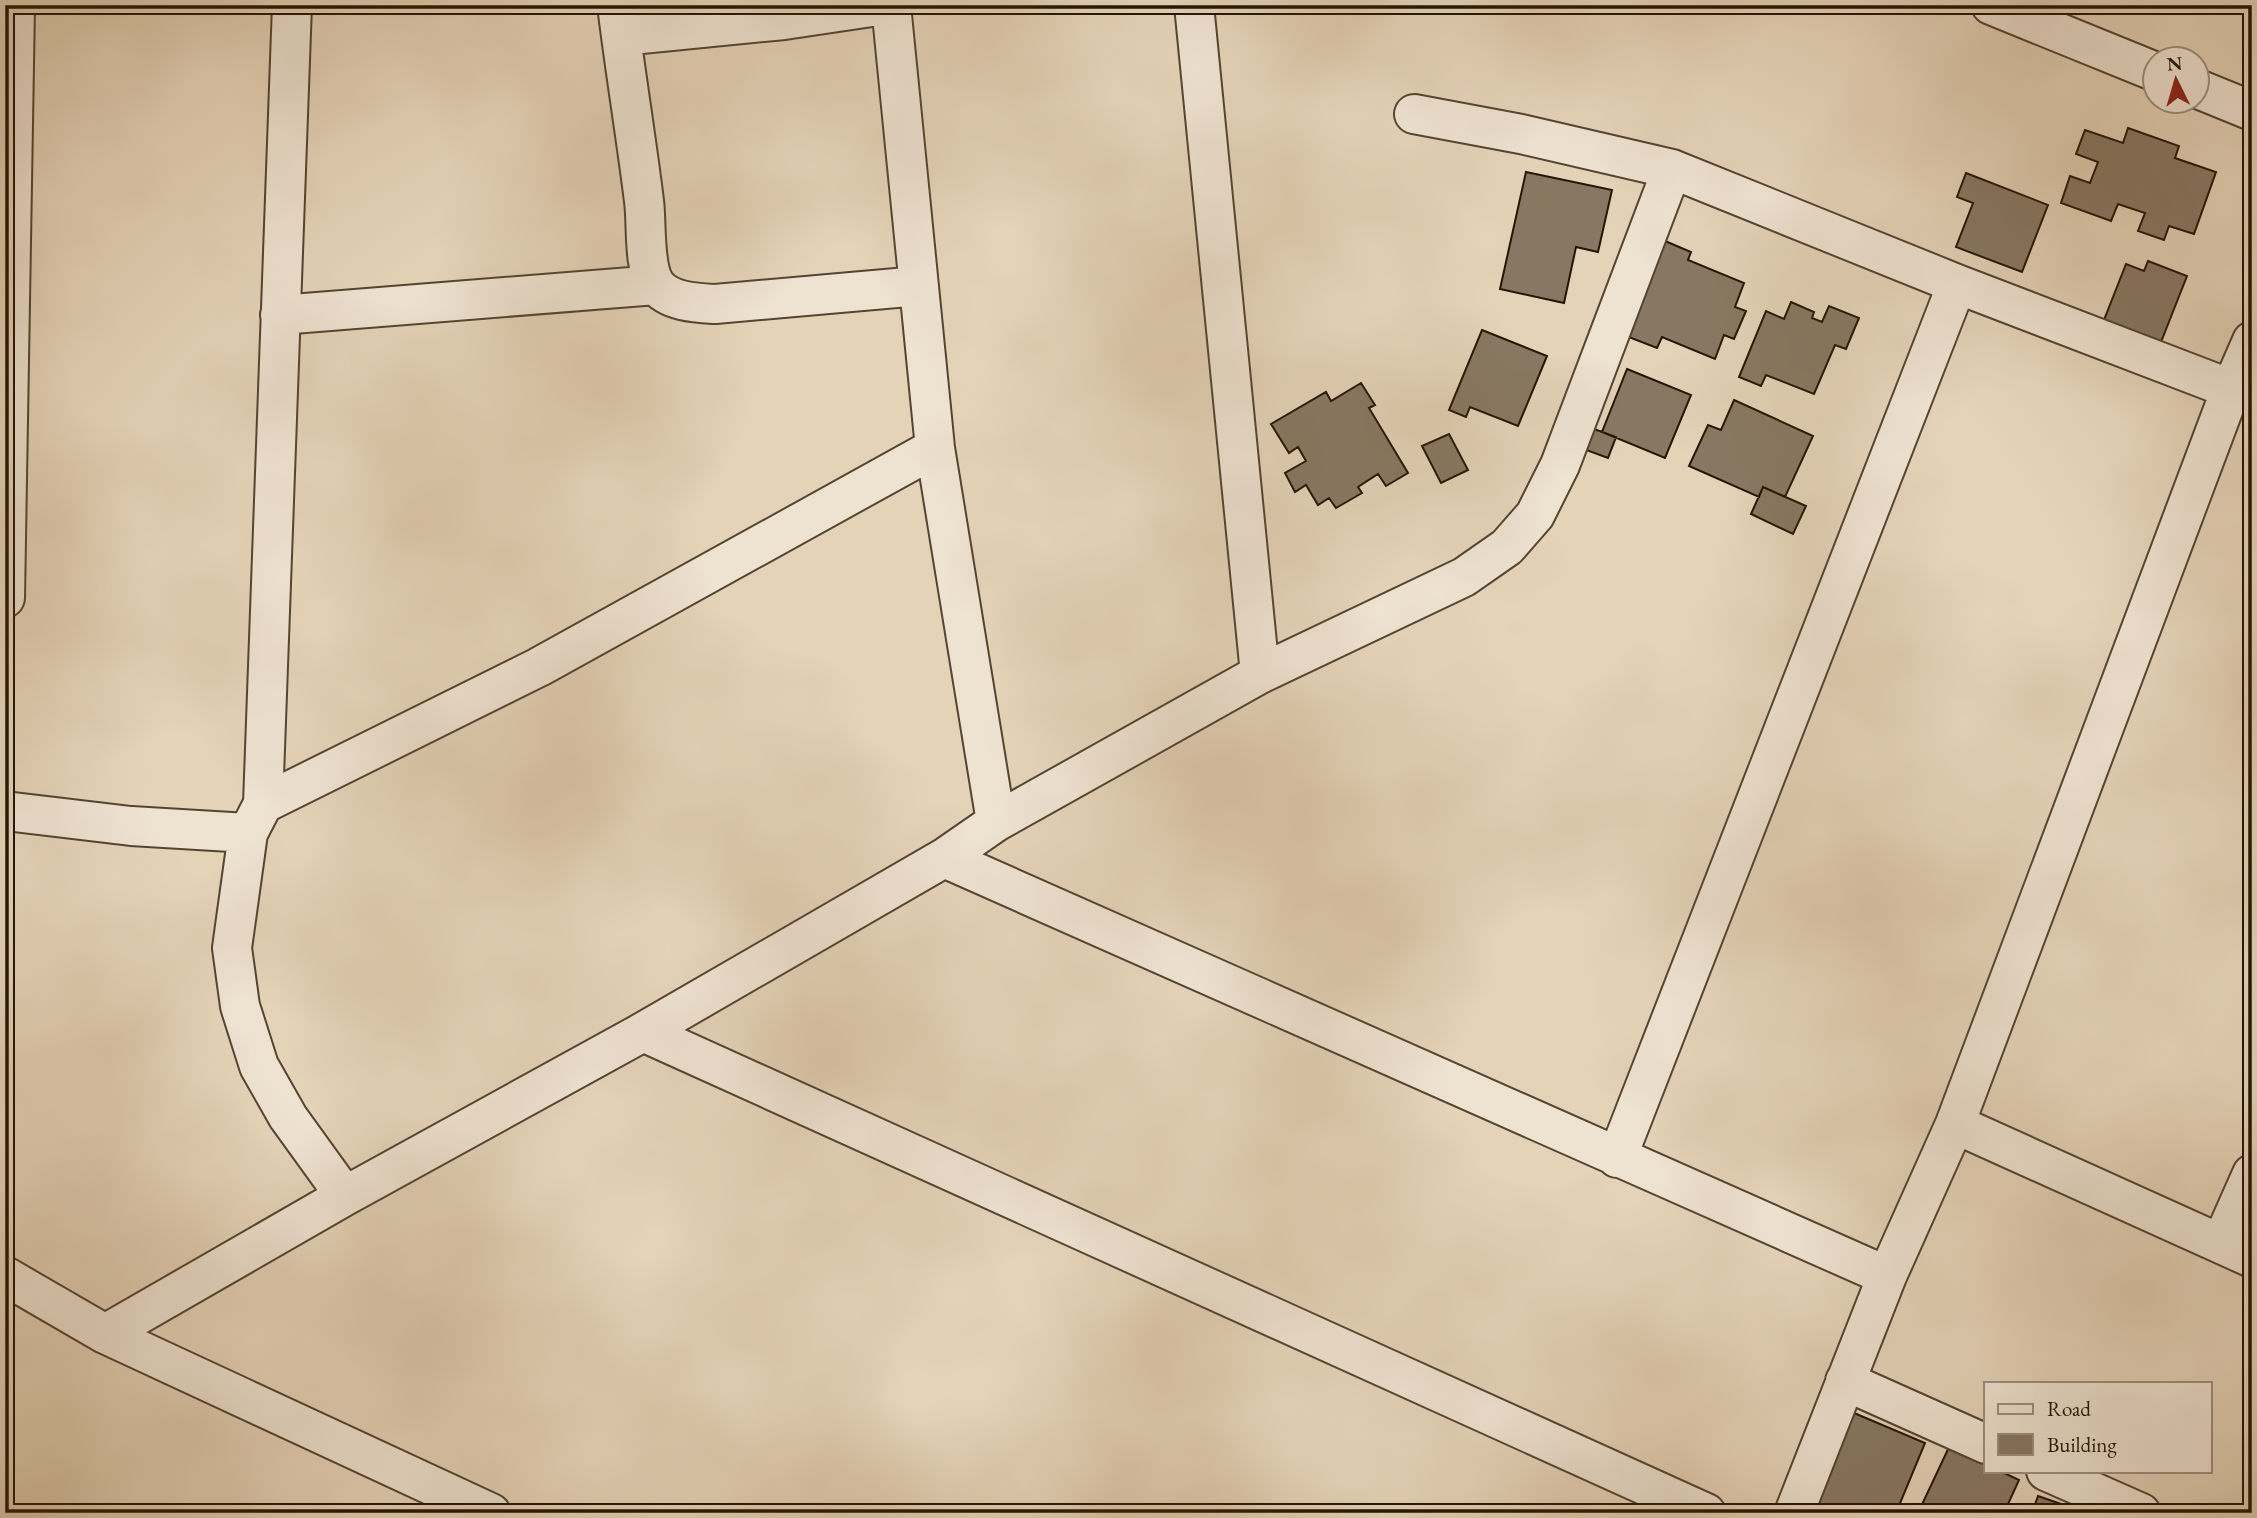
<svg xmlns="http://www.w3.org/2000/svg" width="2257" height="1518" viewBox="0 0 2257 1518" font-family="'EB Garamond',serif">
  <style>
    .building { fill: #887863; stroke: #241606; stroke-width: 2 }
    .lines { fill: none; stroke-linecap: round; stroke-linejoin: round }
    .street-casing { stroke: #544532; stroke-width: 42 }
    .street { stroke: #eee2d1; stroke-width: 38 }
  </style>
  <rect width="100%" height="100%" fill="#e5d3b8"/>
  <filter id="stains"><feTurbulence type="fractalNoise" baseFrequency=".00286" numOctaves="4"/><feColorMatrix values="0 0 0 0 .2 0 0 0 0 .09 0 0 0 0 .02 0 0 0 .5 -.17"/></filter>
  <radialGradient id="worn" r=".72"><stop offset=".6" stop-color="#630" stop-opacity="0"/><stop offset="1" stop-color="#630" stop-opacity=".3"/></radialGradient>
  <path class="building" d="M2128,128L2179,146L2175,158L2216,172L2194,234L2169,226L2164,240L2138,231L2145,213L2118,204L2111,221L2061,203L2070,176L2090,183L2098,162L2076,154L2085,130L2123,143Z
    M1526,172L1612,190L1598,252L1576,247L1564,303L1500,289Z
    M1966,173L2048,205L2022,272L1956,247L1973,203L1957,197Z
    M1665,241L1691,252L1688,260L1744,283L1735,307L1746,311L1734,339L1724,335L1715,359L1662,337L1657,348L1626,336Z
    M2148,261L2187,276L2161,342L2104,320L2126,264L2144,271Z
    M1791,302L1814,312L1812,318L1822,322L1829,306L1859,318L1846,349L1835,345L1814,394L1766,375L1761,386L1739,377L1766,311L1784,319Z
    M1482,330L1547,356L1518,426L1470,407L1466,417L1449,410Z
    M1627,369L1691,395L1665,458L1602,432Z
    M1361,383L1375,405L1369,408L1408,473L1386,486L1378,474L1358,487L1362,493L1336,508L1329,498L1318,505L1306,485L1295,492L1285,473L1306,461L1298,447L1289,453L1271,424L1326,392L1331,401Z
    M1734,400L1813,436L1785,497L1763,487L1759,497L1689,466L1708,425L1721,430Z
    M1586,426L1616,437L1608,458L1578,447Z
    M1449,434L1468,470L1441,483L1422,446Z
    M1763,487L1806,506L1793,534L1751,514Z
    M1854,1413L1925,1443L1896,1513H1838L1816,1504Z
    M1950,1445L1986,1456L1983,1463L1986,1464V1471H2000L2019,1480L2004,1513H1918Z
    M2038,1496L2087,1513H2032Z"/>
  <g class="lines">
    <defs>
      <path id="street" d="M292,5L263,804L248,833L232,948L240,1006L259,1066L288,1117L345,1196
        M617,5C625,71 636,136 644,201C647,223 643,267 656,285C669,302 696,303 715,304L919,286
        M891,5L935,448L996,822
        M1194,5L1260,674
        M1991,5L2156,72
        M621,36L784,20L885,5
        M2198,89L2252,111
        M1414,114L1521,134L1672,169L1957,284L2231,389
        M280,315L656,285
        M5,598L15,5
        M263,804L539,667L935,448
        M5,811L131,826L248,833
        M944,858L1887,1276
        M643,1032L1706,1513
        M1955,1124L2252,1258
        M1617,1158L1957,284
        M2221,1244L2252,1174
        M5,1276L105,1334L491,1513
        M105,1334L345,1196L643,1032L944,858L996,822L1260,674L1464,577L1507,547L1535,515L1560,465L1672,169
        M1845,1381L1986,1444
        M2046,1471L2141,1513
        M1794,1513L1887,1276L1955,1124L2231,389L2252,341"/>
    </defs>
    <use href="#street" class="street-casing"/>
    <use href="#street" class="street"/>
  </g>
  <rect width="2257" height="1518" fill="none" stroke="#e5d3b8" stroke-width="28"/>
  <rect x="7" y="7" width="2243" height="1504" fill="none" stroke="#241606" stroke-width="3.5"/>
  <rect x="14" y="14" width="2229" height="1490" fill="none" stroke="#241606" stroke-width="2"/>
  <rect x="1984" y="1382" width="228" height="91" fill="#eee2d1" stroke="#9d9080" stroke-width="2"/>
  <rect x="1998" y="1404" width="35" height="10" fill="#eee2d1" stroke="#9d9080" stroke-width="2"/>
  <text x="2047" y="1416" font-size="21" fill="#241606">Road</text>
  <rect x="1998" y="1434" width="35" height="21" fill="#887863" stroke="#9d9080" stroke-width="2"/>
  <text x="2047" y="1452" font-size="21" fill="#241606">Building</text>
  <g transform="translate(2176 80) rotate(355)"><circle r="33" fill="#eee2d1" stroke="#9d9080" stroke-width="2"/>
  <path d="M0-5L12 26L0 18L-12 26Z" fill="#8f2418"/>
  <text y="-10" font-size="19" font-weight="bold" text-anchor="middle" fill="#241606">N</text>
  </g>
  <rect width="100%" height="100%" filter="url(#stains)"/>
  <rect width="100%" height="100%" fill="url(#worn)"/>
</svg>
